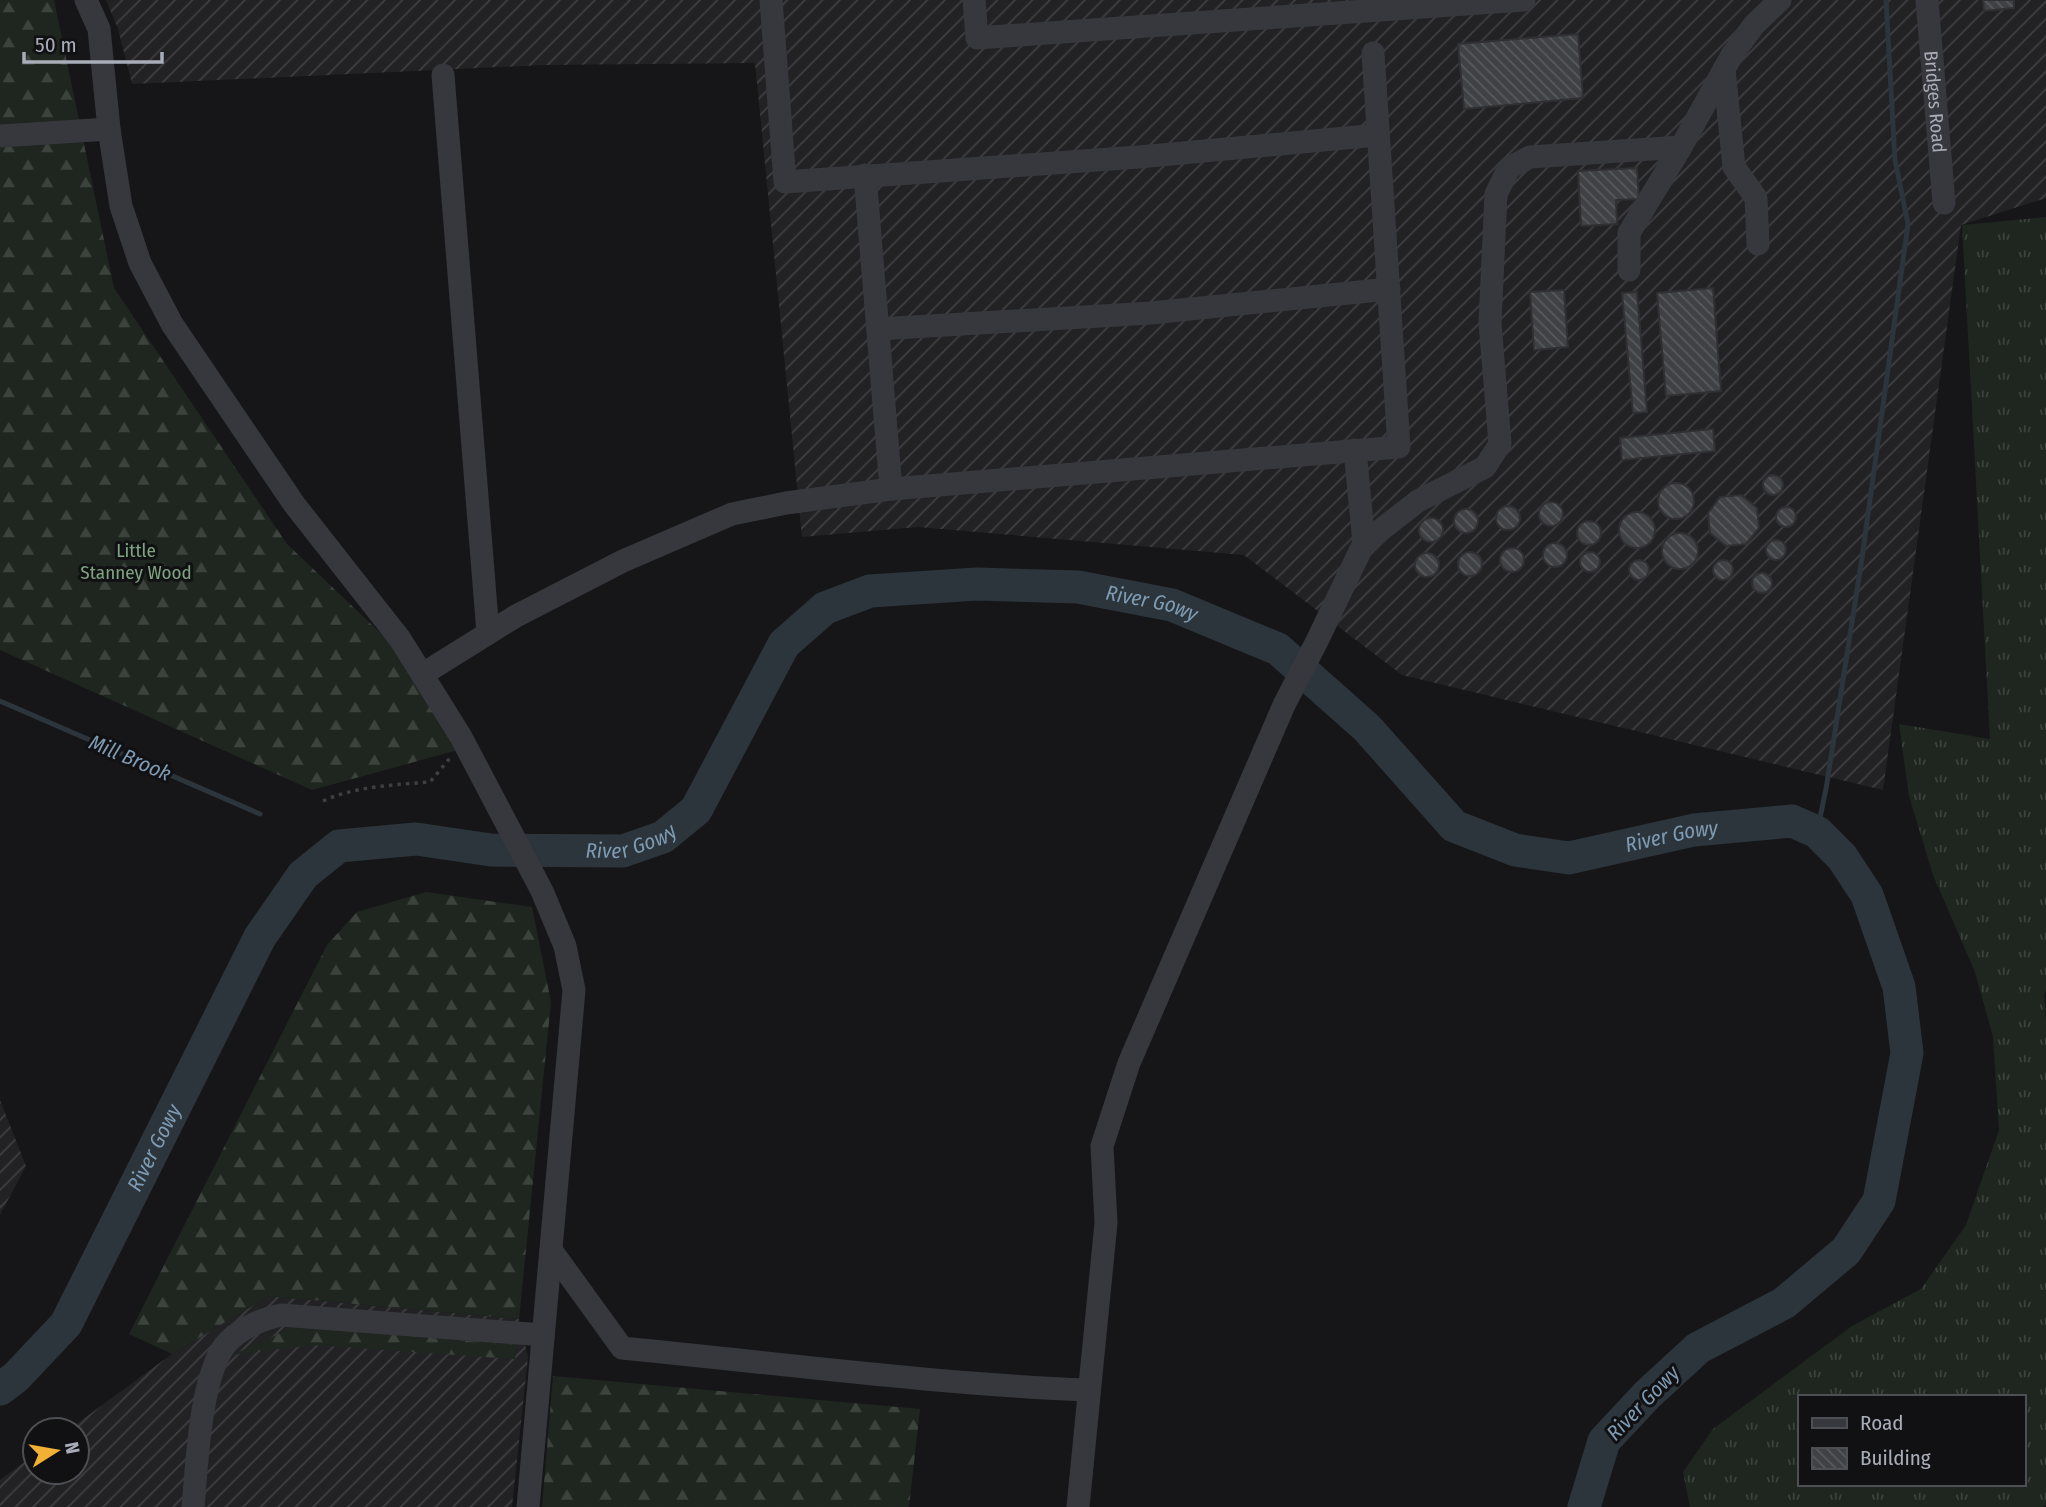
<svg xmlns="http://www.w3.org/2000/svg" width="2046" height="1507" viewBox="0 0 2046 1507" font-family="'Fira Sans Condensed',sans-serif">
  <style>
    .industrial { fill: url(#industrial-furrows) }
    .grass { fill: url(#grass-tufts); fill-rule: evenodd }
    .forest { fill: url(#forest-firs) }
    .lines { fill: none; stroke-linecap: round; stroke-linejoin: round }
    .stream { stroke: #2c353c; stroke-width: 5 }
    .river { stroke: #2c353c; stroke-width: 33 }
    .building { fill: url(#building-back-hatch); stroke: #303034; stroke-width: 2 }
    .path { stroke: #3d3f44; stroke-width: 3.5; stroke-dasharray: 3.5 5; stroke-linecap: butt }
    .minor { stroke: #37383d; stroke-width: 23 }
    .labels { text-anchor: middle; stroke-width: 6; stroke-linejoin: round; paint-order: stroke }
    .street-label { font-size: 19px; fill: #a8adb8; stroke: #111113 }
    .park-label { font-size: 19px; fill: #7fa381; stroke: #111113 }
    .water-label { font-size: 21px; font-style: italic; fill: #7f9bb3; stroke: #111113 }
  </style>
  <defs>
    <pattern id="industrial-furrows" width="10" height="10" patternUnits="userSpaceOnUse" patternTransform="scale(1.75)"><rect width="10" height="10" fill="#222225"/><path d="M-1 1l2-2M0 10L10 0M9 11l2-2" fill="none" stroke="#3f3f43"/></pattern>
    <pattern id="grass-tufts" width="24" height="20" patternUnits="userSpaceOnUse" patternTransform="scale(1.75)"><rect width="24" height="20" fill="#1e261f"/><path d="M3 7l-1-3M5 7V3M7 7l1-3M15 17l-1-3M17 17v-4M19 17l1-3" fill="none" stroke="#3c433d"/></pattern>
    <pattern id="forest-firs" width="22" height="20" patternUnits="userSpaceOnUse" patternTransform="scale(1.75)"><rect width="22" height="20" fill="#1e261f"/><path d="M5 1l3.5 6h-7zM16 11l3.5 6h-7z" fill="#3c433d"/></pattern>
    <pattern id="building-back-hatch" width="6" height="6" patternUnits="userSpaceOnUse" patternTransform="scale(1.75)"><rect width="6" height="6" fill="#404145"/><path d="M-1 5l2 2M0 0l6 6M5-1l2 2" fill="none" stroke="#595a5e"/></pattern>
  </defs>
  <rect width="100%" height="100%" fill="#161618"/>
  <path class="industrial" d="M106,0H2046V198L1961,225L1883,790L1402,675L1244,555L918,527L802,537L755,63L545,65L132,84L118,29Z
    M0,1100L26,1166L0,1215Z
    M269,1296L519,1319L528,1357L512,1507H0V1480L35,1454V1472H77V1430H68L172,1354Z"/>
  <path class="grass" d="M2046,217V991L2044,994L2046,1020V1505L2043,1507H1690L1683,1472L1713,1429L1852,1326L1921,1289L1966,1225L1999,1130L1993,1037L1975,972L1933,875L1909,796L1899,724L1990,739L1962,225ZM1799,1397H2023V1484H1799Z"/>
  <path class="forest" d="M0,0H54L114,288L287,544L393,645L458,750L312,790L0,650Z
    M426,892L532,907L551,1002L519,1319L269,1296L172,1354L129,1334L327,945L357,912Z
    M294,1327L516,1345L515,1359L313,1345L232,1355Z
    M553,1376L920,1409L909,1507H542Z"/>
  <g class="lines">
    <path class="stream" d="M0,701L260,814
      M1817,832L1826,789L1862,558L1908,224L1895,160L1886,0"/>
    <path class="river" id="s1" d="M0,1389L16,1377L66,1324L260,937L303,875L339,846L416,839L491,850L623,851L663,837L696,810L784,644L825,608L870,591L977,584L1078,587L1172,605L1278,649L1367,728L1454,826L1515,850L1569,858L1694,830L1792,821L1817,832L1842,857L1867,895L1899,987L1907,1053L1879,1201L1846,1251L1784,1303L1698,1348L1647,1395L1604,1441L1584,1507"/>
  </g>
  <path class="building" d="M1983,0H2014V8L1984,11Z
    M1578,34L1583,98L1464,109L1458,44Z
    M1637,168L1639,199L1616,200L1617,224L1581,226L1578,171Z
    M1713,288L1721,391L1666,396L1657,293Z
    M1564,290L1568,347L1534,350L1530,292Z
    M1637,292L1647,412L1633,413L1622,293Z
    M1713,429L1715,451L1622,460L1620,438Z
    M1763 485a10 10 0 1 1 20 0a10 10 0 1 1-20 0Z
    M1658 501a18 18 0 1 1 36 0a18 18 0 1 1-36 0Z
    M1741,495L1757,508L1759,528L1746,544L1726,546L1710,533L1708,513L1720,497Z
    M1539 514a12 12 0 1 1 24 0a12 12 0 1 1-24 0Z
    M1496 518a12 12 0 1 1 24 0a12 12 0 1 1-24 0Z
    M1776 517a10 10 0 1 1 20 0a10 10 0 1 1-20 0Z
    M1454 521a12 12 0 1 1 24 0a12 12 0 1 1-24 0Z
    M1619 530a18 18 0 1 1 36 0a18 18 0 1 1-36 0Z
    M1419 530a12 12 0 1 1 24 0a12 12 0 1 1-24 0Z
    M1577 533a12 12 0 1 1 24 0a12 12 0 1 1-24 0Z
    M1662 551a18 18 0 1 1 36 0a18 18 0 1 1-36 0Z
    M1766 550a10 10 0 1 1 20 0a10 10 0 1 1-20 0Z
    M1543 555a12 12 0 1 1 24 0a12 12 0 1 1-24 0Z
    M1500 560a12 12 0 1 1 24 0a12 12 0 1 1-24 0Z
    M1458 564a12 12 0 1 1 24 0a12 12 0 1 1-24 0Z
    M1580 562a10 10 0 1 1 20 0a10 10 0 1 1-20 0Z
    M1415 565a12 12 0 1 1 24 0a12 12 0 1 1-24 0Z
    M1713 570a10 10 0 1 1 20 0a10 10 0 1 1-20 0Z
    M1629 570a10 10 0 1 1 20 0a10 10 0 1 1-20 0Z
    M1752 583a10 10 0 1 1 20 0a10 10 0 1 1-20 0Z"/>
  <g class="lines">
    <path class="path" d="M323,801C356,786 394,785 430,782L450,758"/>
    <g class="minor">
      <path d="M86,0L99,29L109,129L121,206L140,263L172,324L294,504L400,639L461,737L542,891L565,946L574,990L528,1507"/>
      <path d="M771,0L785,182L1139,157L1378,135"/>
      <path d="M974,0L977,38L1524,0"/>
      <path id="s2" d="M1927,0L1944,203"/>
      <path d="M1724,69L1734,167L1756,198L1758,244"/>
      <path d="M443,75L488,633"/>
      <path d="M0,136L109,129"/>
      <path d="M865,175L891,489L1399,447L1373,53"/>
      <path d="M1629,270V233L1681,147L1732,55L1754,25L1780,0"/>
      <path d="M878,329L1151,313L1389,289"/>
      <path d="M1355,450L1364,543L1418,501L1485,467L1500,444L1490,323L1496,194L1509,168L1530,157L1681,147"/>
      <path d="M423,674L516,616L623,561L732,514L786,503L891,489"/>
      <path d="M551,1250L622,1348C778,1363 933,1384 1089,1390"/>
      <path d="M193,1507C197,1464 200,1379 225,1345C238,1329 262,1319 281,1315L543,1335"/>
      <path d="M1078,1507L1106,1223L1102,1146L1129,1063L1284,705L1317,641L1364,543"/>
    </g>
  </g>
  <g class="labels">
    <g class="street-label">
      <text dy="7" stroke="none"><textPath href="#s2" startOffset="102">Bridges Road</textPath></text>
    </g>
    <g class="park-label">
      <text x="136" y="557">Little<tspan x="136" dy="22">Stanney Wood</tspan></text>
    </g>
    <g class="water-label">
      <text dy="7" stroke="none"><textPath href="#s1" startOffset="1592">River Gowy</textPath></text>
      <text transform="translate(130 758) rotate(23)" y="7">Mill Brook</text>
      <text dy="7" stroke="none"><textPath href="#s1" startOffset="942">River Gowy</textPath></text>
      <text dy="7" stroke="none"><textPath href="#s1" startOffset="2202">River Gowy</textPath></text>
      <text dy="7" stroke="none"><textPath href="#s1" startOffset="290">River Gowy</textPath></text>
      <text transform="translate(1643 1403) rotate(-46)" y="7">River Gowy</text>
    </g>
  </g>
  <rect x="1798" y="1395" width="228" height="91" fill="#111113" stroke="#4d4f55" stroke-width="2"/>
  <rect x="1812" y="1418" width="35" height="10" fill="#37383d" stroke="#4d4f55" stroke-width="2"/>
  <text x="1860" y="1430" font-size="21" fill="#a8adb8">Road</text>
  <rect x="1812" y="1448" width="35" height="21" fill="url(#building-back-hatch)" stroke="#4d4f55" stroke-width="2"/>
  <text x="1860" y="1465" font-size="21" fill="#a8adb8">Building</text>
  <g transform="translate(56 1451) rotate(79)"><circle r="33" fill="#111113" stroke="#4d4f55" stroke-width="2"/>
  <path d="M0-5L12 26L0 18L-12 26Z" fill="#f2b134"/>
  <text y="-10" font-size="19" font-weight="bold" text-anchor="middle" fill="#a8adb8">N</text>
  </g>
  <path d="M24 52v10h138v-10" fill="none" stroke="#a8adb8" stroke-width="3.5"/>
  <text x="35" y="52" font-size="21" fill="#a8adb8" stroke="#111113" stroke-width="5" paint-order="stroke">50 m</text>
</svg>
